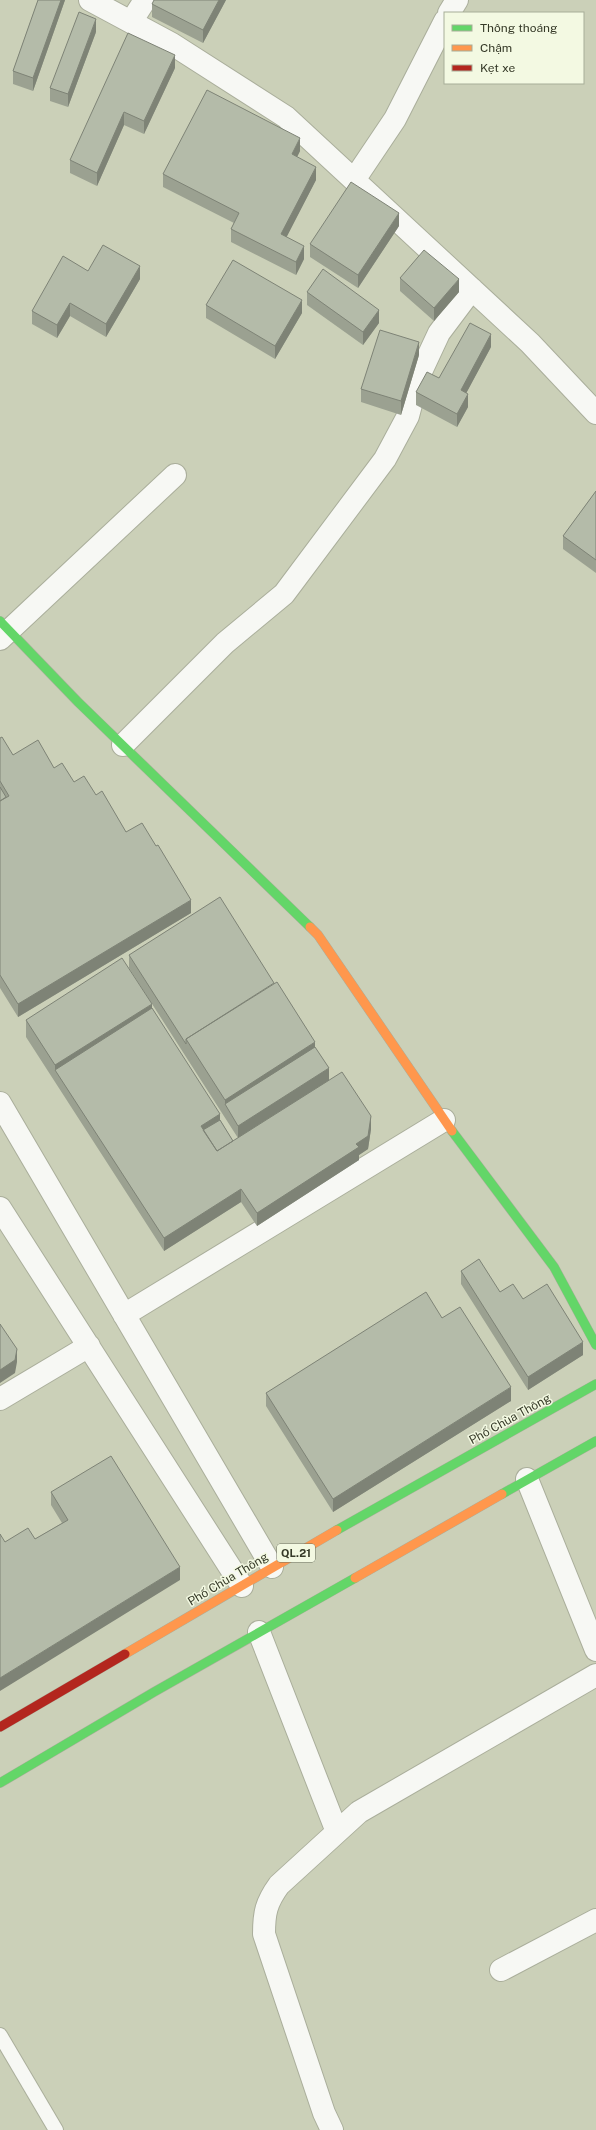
<svg xmlns="http://www.w3.org/2000/svg" width="596" height="2130" viewBox="0 0 596 2130" font-family="'Public Sans',sans-serif">
  <style>
    .lines { fill: none; stroke-linecap: round; stroke-linejoin: round }
    .lane-casing { stroke: #aaae9b; stroke-width: 16 }
    .street-casing { stroke: #aaae9b; stroke-width: 24 }
    .fast-casing { stroke: #aaae9b; stroke-width: 10 }
    .slow-casing { stroke: #aaae9b; stroke-width: 10 }
    .jam-casing { stroke: #aaae9b; stroke-width: 10 }
    .lane { stroke: #f7f8f4; stroke-width: 14 }
    .street { stroke: #f7f8f4; stroke-width: 22 }
    .fast { stroke: #63d668; stroke-width: 9 }
    .slow { stroke: #ff974d; stroke-width: 9 }
    .jam { stroke: #b3261e; stroke-width: 9 }
    .wall { fill: #9ba191 }
    .shaded-wall { fill: #7e8376 }
    .building { fill: #b4bba9; stroke: #7e8376 }
    .labels { text-anchor: middle; stroke-width: 3; stroke-linejoin: round; paint-order: stroke }
    .shield { fill: #f3f9e2; stroke: #6f7360; stroke-width: 1 }
    .shield-label { font-size: 11px; font-weight: bold; fill: #363a28 }
    .street-label { font-size: 12px; fill: #363a28; stroke: #f3f9e2 }
  </style>
  <rect width="100%" height="100%" fill="#cbd0b8"/>
  <g class="lines">
    <defs>
      <path id="lane" d="M0,2035L56,2130"/>
      <path id="street" d="M90,0L172,44L286,117L530,343L596,413
        M449,13L457,0
        M131,22L145,0
        M354,180L395,119L445,21
        M0,639L175,475
        M123,745L225,643L284,594L385,459L408,416L418,378L439,333L472,289
        M0,1103L272,1567
        M0,1208L242,1586
        M124,1315L444,1120
        M0,1399L89,1346
        M527,1479L596,1650
        M259,1632L337,1832
        M501,1970L596,1920
        M332,2130L324,2113L264,1934C264,1913 266,1903 279,1885L359,1812L596,1675"/>
      <path id="fast" d="M0,621L78,702L310,927
        M452,1131L554,1267L596,1345
        M502,1494L596,1441
        M337,1530L596,1384
        M0,1783L154,1692L355,1578"/>
      <path id="slow" d="M310,927L318,935L452,1131
        M355,1578L502,1494
        M125,1654L337,1530"/>
      <path id="jam" d="M0,1727L125,1654"/>
    </defs>
    <use href="#lane" class="lane-casing"/>
    <use href="#street" class="street-casing"/>
    <use href="#fast" class="fast-casing"/>
    <use href="#slow" class="slow-casing"/>
    <use href="#jam" class="jam-casing"/>
    <use href="#lane" class="lane"/>
    <use href="#street" class="street"/>
    <use href="#fast" class="fast"/>
    <use href="#slow" class="slow"/>
    <use href="#jam" class="jam"/>
  </g>
  <path class="wall" d="M38,0H65L33,91L13,84V71Z
    M226,0L203,43L152,17V4Z
    M96,32L68,107L50,101V88Z
    M175,68L144,134L124,125L97,186L70,173V160Z
    M300,151L297,157L316,180L286,237L304,259L296,275L231,242V229L234,223L163,187V174Z
    M399,226L358,288L310,257V244Z
    M88,271L140,279L106,337L70,316L57,338L32,324V311Z
    M400,278L459,292L434,321L400,291Z
    M307,292L379,323L363,345L307,305Z
    M206,305L302,313L275,359L206,318Z
    M491,347L466,393L468,407L457,427L416,405V392Z
    M419,355L401,415L361,402V389Z
    M596,491V573L563,549V536Z
    M0,738L13,755L54,768L74,782L96,795L126,832L191,913L18,1017L0,988Z
    M129,955L315,1047L329,1080L371,1129L368,1149L359,1155V1160L257,1226L241,1202L164,1251L26,1037V1020L152,1008L233,1141L238,1138L129,968Z
    M461,1271L500,1292L523,1299L583,1355L528,1390L461,1284Z
    M442,1318L511,1401L333,1512L266,1406V1393Z
    M51,1492L180,1580L5,1542L35,1539L62,1523L51,1505Z"/>
  <path class="shaded-wall" d="M61,0H65L33,91V78Z
    M219,0H226L203,43V30Z
    M96,19V32L68,107V94Z
    M175,55V68L144,134V121Z
    M124,112V125L97,186V173Z
    M300,138V151L292,167V154Z
    M316,167V180L281,248V234Z
    M399,213V226L358,288V275Z
    M304,246V259L296,275V262Z
    M140,266V279L106,337V324Z
    M459,279V292L434,321V308Z
    M302,300V313L275,359V346Z
    M70,303V316L57,338V325Z
    M379,310V323L363,345V332Z
    M491,334V347L461,403V390Z
    M419,342V355L401,415V401Z
    M468,394V407L457,427V414Z
    M191,900V913L18,1017V1004Z
    M152,1004V1021L55,1070V1065Z
    M315,1042V1060L225,1104V1100Z
    M329,1068V1082L238,1139V1126Z
    M220,1114V1127L204,1137L201,1126Z
    M371,1116V1129L368,1149L359,1155V1160L257,1226V1213L356,1144Z
    M241,1189V1202L164,1251V1238Z
    M583,1342V1355L528,1390V1377Z
    M17,1349V1362L15,1373L0,1383V1370Z
    M511,1387V1401L333,1512V1499Z
    M180,1567V1580L0,1691V1678Z"/>
  <path class="building" d="M38,0H61L33,78L13,71Z
    M154,0H219L203,30L152,4Z
    M79,12L96,19L68,94L50,88Z
    M128,33L175,55L144,121L124,112L97,173L70,160Z
    M207,90L300,138L292,154L316,167L281,234L304,246L296,262L231,229L239,213L163,174Z
    M351,182L399,213L358,275L310,244Z
    M103,245L140,266L106,324L70,303L57,325L32,311L63,256L88,271Z
    M424,250L459,279L434,308L400,278Z
    M233,260L302,300L275,346L206,305Z
    M323,269L379,310L363,332L307,292Z
    M470,323L491,334L461,390L468,394L457,414L416,392L427,372L439,378Z
    M380,330L419,342L401,401L361,389Z
    M596,491V560L563,536Z
    M2,737L13,755L38,740L54,768L62,763L74,782L84,776L96,795L102,791L126,832L142,823L156,846L158,845L191,900L18,1004L0,975V801L9,796L0,781V738Z
    M0,787L6,797L0,801Z
    M220,897L274,983L186,1039V1044L129,955Z
    M122,958L152,1004L55,1065L26,1020Z
    M277,982L315,1042L225,1100L186,1039Z
    M152,1008L220,1114L201,1126L217,1151L342,1072L371,1116L368,1136L356,1144L359,1147L257,1213L241,1189L164,1238L55,1070Z
    M315,1047L329,1068L238,1126L225,1104Z
    M220,1120L233,1141L217,1151L203,1130Z
    M479,1259L500,1292L513,1284L523,1299L547,1284L583,1342L528,1377L461,1271Z
    M426,1292L442,1318L460,1307L511,1387L333,1499L266,1393Z
    M0,1324L17,1349L15,1360L0,1370Z
    M111,1456L180,1567L0,1678V1534L5,1542L28,1528L35,1539L68,1520L51,1492Z"/>
  <g class="labels">
    <rect class="shield" x="277" y="1544" width="38" height="18" rx="3"/>
    <g class="shield-label">
      <text x="296" y="1557">QL.21</text>
    </g>
    <g class="street-label">
      <text transform="translate(510 1419) rotate(-29)" y="4">Phố Chùa Thông</text>
      <text transform="translate(228 1579) rotate(-31)" y="4">Phố Chùa Thông</text>
    </g>
  </g>
  <rect x="444" y="12" width="140" height="72" fill="#f3f9e2" stroke="#a7ad98"/>
  <rect x="452" y="25" width="20" height="6" fill="#63d668" stroke="#a7ad98"/>
  <text x="480" y="32" font-size="12" fill="#363a28">Thông thoáng</text>
  <rect x="452" y="45" width="20" height="6" fill="#ff974d" stroke="#a7ad98"/>
  <text x="480" y="52" font-size="12" fill="#363a28">Chậm</text>
  <rect x="452" y="65" width="20" height="6" fill="#b3261e" stroke="#a7ad98"/>
  <text x="480" y="72" font-size="12" fill="#363a28">Kẹt xe</text>
</svg>
